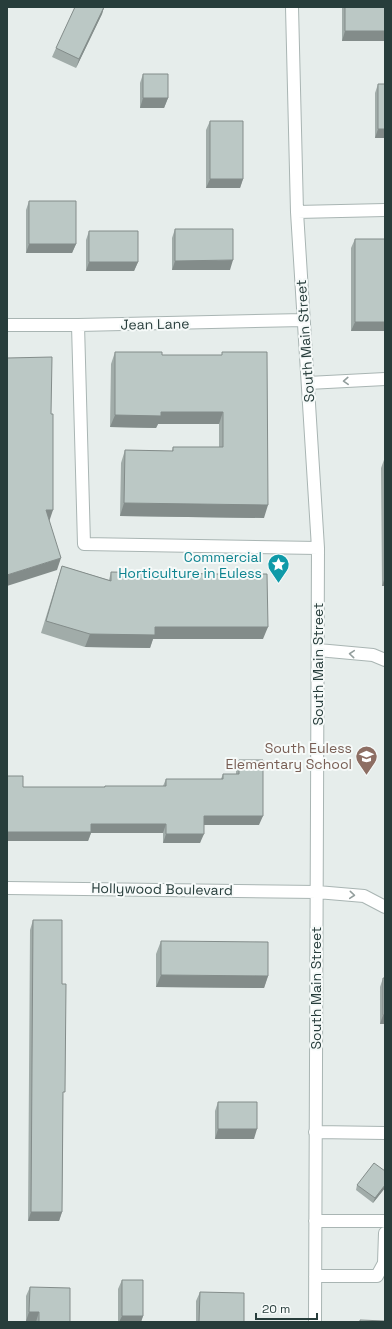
<svg xmlns="http://www.w3.org/2000/svg" width="392" height="1329" viewBox="0 0 392 1329" font-family="'Space Grotesk',sans-serif">
  <style>
    .lines { fill: none; stroke-linecap: round; stroke-linejoin: round }
    .minor-casing { stroke: #a9b5b3; stroke-width: 14 }
    .minor { stroke: #fff; stroke-width: 12 }
    .wall { fill: #a1aca9 }
    .shaded-wall { fill: #838c8a }
    .building { fill: #bbc8c5; stroke: #838c8a }
    .oneway { stroke: #939e9d }
    .labels { text-anchor: middle; stroke-width: 4; stroke-linejoin: round; paint-order: stroke }
    .street-label { font-size: 14px; fill: #273d3b; stroke: #f6faf9 }
    .culture-label { font-size: 14px; fill: #0d838f; stroke: #f6faf9; text-anchor: end }
    .education-label { font-size: 14px; fill: #785e54; stroke: #f6faf9; text-anchor: end }
  </style>
  <rect width="100%" height="100%" fill="#e6edeb"/>
  <g class="lines">
    <defs>
      <path id="minor" d="M292,7L297,212L318,548L315,1322
        M297,212L385,210
        M7,325H78L304,320
        M78,325L84,544L318,548
        M308,383L385,379
        M318,650L373,655L385,660
        M7,888L317,892L364,896L385,907
        M315,1132L385,1133
        M315,1221H385
        M315,1276H377L384,1263L385,1233"/>
    </defs>
    <use href="#minor" class="minor-casing"/>
    <use href="#minor" class="minor"/>
  </g>
  <path class="wall" d="M104,7L102,14L76,68L52,57L56,48Z
    M342,7H385V41H342Z
    M143,74L168,98L164,108H140V83Z
    M378,84L385,138H375V93Z
    M210,121L243,179L240,188H206V130Z
    M29,201L76,244L72,253H26V210Z
    M175,229L230,270H172V238Z
    M89,231L138,262L134,271H86V240Z
    M355,239L385,331H351V248Z
    M115,352L162,355H222V352L264,518L120,516L121,463L125,450L172,451L173,447H219V424H158L156,428L110,427L111,364Z
    M385,457V586H382L381,468Z
    M62,566L109,580L111,572L263,639H153L150,648L85,647L41,633L58,578Z
    M239,760L259,825H204L200,843H163V833H91L88,841L23,787H104L105,786H163L166,779H221L223,774H236V769Z
    M33,920L62,984L63,1096L62,1212L59,1221H28L30,930Z
    M161,941L268,976L264,988L156,987V954Z
    M383,978L385,1024H380V987Z
    M218,1102L254,1139H215V1111Z
    M357,1185L385,1188L373,1203L356,1190Z
    M122,1280L143,1316L141,1322H118V1289Z
    M30,1287L70,1322H36L26,1321V1296Z
    M200,1292L244,1322H196V1301Z"/>
  <path class="shaded-wall" d="M104,7L102,14L76,68L79,59Z
    M345,31H385V41H342Z
    M143,98H168L164,108H140Z
    M378,129H385V138H375Z
    M210,179H243L240,188H206Z
    M29,244H76L72,253H26Z
    M233,260L230,270H172L175,261Z
    M89,262H138L134,271H86Z
    M355,322H385V331H351Z
    M161,412H223L219,424H158L156,428L110,427L115,415Z
    M124,503L268,505L264,518L120,516Z
    M46,510H53L49,522Z
    M61,558L57,570L7,586V575Z
    M385,577V586H382Z
    M155,627H268L263,639H153L150,648L85,647L90,634Z
    M204,816H263L259,825H200Z
    M91,824H166L163,833H91L88,841H7V832Z
    M166,834H204L200,843H163Z
    M161,975L268,976L264,988L156,987Z
    M383,1015H385V1024H380Z
    M218,1129H257L254,1139H215Z
    M385,1185V1188L373,1203L375,1198Z
    M31,1212H62L59,1221H28Z
    M29,1312H39L36,1322L26,1321Z
    M122,1316H143L141,1322H119Z"/>
  <path class="building" d="M75,7H104L79,59L56,48Z
    M345,7H385V31H345Z
    M143,74H168V98H143Z
    M378,84H385V129H378Z
    M210,121H243V179H210Z
    M29,201H76V244H29Z
    M175,229H233V260L175,261Z
    M89,231H138V262H89Z
    M355,239H385V322H355Z
    M115,352H162V355H222V352H267L268,505L124,503L125,450L173,451V447H223V412H161V416L115,415Z
    M52,357L51,414H53V510H46L61,558L7,575V358Z
    M62,566L111,581V572L216,574H267L268,627H155V635L90,634L46,621Z
    M239,760H263V816H204V834H166V824H91V832H7V776H23V787H105V786H166V779H223V774H239Z
    M33,920H62V984H66L65,1092H63L62,1212H31Z
    M161,941L268,942V976L161,975Z
    M383,978H385V1015H383Z
    M218,1102H257V1129H218Z
    M374,1163L385,1171V1185L375,1198L357,1185Z
    M122,1280H143V1316H122Z
    M30,1287L70,1288V1322H39V1312H29Z
    M200,1292L244,1293V1322H199Z
    M360,1320L385,1321V1322H360Z"/>
  <defs><path id="oneway-chevron" d="M-2-3.5L2.5 0L-2 3.5" fill="none" stroke-width="1.6" stroke-linecap="round" stroke-linejoin="round"/></defs>
  <g class="oneway">
    <use href="#oneway-chevron" transform="translate(346 381) rotate(177)"/>
    <use href="#oneway-chevron" transform="translate(352 654) rotate(-175)"/>
    <use href="#oneway-chevron" transform="translate(352 895) rotate(5)"/>
  </g>
  <defs>
    <symbol id="sight-pin" viewBox="-11 -11 22 30"><path d="M0 17L-7.5 6A9.5 9.5 0 1 1 7.5 6Z" fill="#0f9aa8" stroke="#f6faf9"/><path d="M0-6L1.8-2.2L6-1.7L2.9 1.2L3.7 5.4L0 3.3L-3.7 5.4L-2.9 1.2L-6-1.7L-1.8-2.2Z" fill="#fff"/></symbol>
    <symbol id="school-pin" viewBox="-11 -11 22 30"><path d="M0 17L-7.5 6A9.5 9.5 0 1 1 7.5 6Z" fill="#8d6e63" stroke="#f6faf9"/><path d="M0-5L7-2L0 1L-7-2ZM-4 1L0 2.5L4 1V4Q0 6-4 4Z" fill="#fff"/></symbol>
  </defs>
  <g fill-rule="evenodd">
    <use href="#sight-pin" x="266" y="552" width="25" height="34"/>
    <use href="#school-pin" x="354" y="744" width="25" height="34"/>
  </g>
  <g class="labels">
    <g class="street-label">
      <text transform="translate(155 324) rotate(-1)" y="5">Jean Lane</text>
      <text transform="translate(305 341) rotate(-94)" y="5">South Main Street</text>
      <text transform="translate(318 664) rotate(-90)" y="5">South Main Street</text>
      <text transform="translate(162 889) rotate(1)" y="5">Hollywood Boulevard</text>
      <text transform="translate(316 988) rotate(-90)" y="5">South Main Street</text>
    </g>
    <g class="culture-label">
      <text x="262" y="562">Commercial<tspan x="262" dy="16">Horticulture in Euless</tspan></text>
    </g>
    <g class="education-label">
      <text x="352" y="753">South Euless<tspan x="352" dy="16">Elementary School</tspan></text>
    </g>
  </g>
  <rect width="392" height="1329" fill="none" stroke="#273d3b" stroke-width="16"/>
  <path d="M256 1313v6h61v-6" fill="none" stroke="#273d3b" stroke-width="2"/>
  <text x="262" y="1313" font-size="12" fill="#273d3b" stroke="#f6faf9" stroke-width="3" paint-order="stroke">20 m</text>
</svg>
